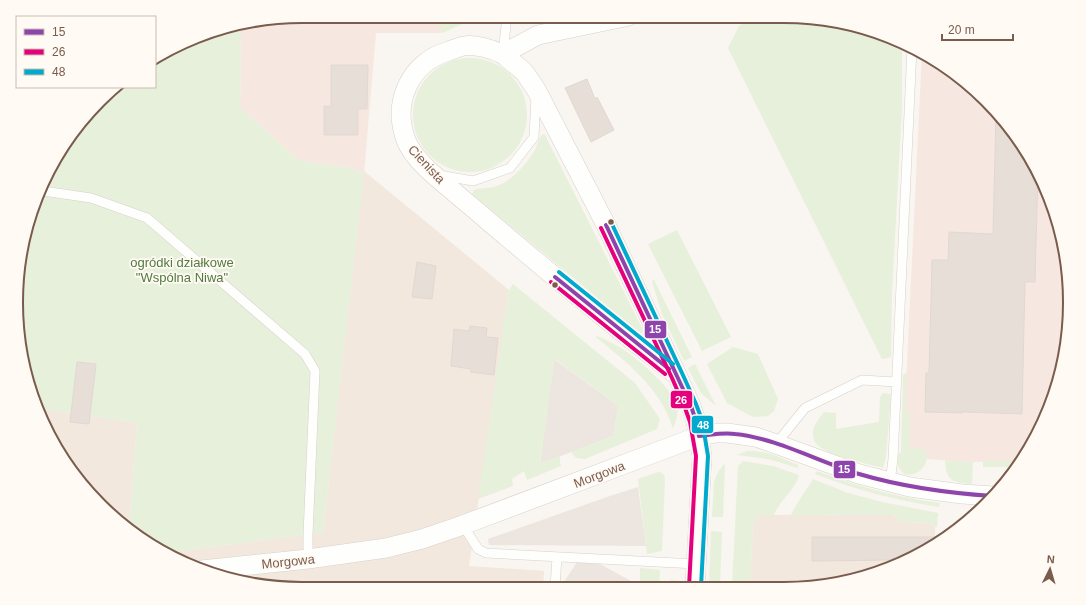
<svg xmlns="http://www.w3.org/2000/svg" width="1086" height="605" viewBox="0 0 1086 605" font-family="Arial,sans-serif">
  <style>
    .residential { fill: #f2e8de }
    .commercial { fill: #f6e8e1 }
    .industrial { fill: #ede5e0 }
    .green { fill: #e7f0db }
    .building { fill: #e6ded7; stroke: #e2d8d2 }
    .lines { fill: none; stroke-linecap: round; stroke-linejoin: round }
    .service-casing { stroke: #d7d1cb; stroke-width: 10 }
    .minor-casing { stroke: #d7d1cb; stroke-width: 20 }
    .service { stroke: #fefefd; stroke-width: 9 }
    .minor { stroke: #fefefd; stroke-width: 19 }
    .bus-1-casing { stroke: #fffaf3; stroke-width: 7 }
    .bus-2-casing { stroke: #fffaf3; stroke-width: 7 }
    .bus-3-casing { stroke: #fffaf3; stroke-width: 7 }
    .bus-1 { stroke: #8e44ad; stroke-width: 4 }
    .bus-2 { stroke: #e5007d; stroke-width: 4 }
    .bus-3 { stroke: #00a9ce; stroke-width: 4 }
    .bus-dot { fill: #7a5c4d; stroke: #fffaf3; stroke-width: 1.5 }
    .labels { text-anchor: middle; stroke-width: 3.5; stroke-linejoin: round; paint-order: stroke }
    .street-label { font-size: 13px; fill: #7a5c4d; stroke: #fffaf3 }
    .park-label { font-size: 13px; fill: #537a41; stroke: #fffaf3 }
    .rim { fill: none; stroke: #7a5c4d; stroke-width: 2 }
    .line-badge { stroke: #fffaf3; stroke-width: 1.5 }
    .badge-label { font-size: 11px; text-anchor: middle; font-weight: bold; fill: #fff }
  </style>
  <rect width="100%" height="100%" fill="#f9f5f0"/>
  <path class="residential" d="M364,171L509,290L469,566L544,571L543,588H284L211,574L166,553L323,532Z
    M37,408L137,423L129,526L87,491L38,412Z
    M892,514L900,522L930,523L935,527V537H947L942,541L876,574L821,587H750L753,522L758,515Z"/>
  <path class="commercial" d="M303,16H441V33H376L364,174L352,168L300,161L240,108L241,26Z
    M922,52L927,55L973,87L1011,128L1041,176L1060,229L1069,284L1068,340L1055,395L1032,446L1020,461L973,462L927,459L903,446Z"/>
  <path class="industrial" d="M554,359L618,406L613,436L540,464Z
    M638,487L646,546L489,545L488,539L610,496Z
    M577,562L600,564L640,586V587H564V582Z"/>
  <path class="green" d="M441,16H479L445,32L441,33Z
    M540,16H574L573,19L556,20Z
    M753,17H802L875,31L902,43V107L892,293L891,357L882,359L728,48L739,26Z
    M241,26L240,108L300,161L352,168L364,174L323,532L166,553L159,550L129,526L137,423L37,408L17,321L26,228L64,143L117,87H155V61L211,31Z
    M413 115a57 57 0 1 1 114 0a57 57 0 1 1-114 0Z
    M543,134L545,135L643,330V332L640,333L472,194L474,190C478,188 481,189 486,188C492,188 498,186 504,183C518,174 528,162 536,148C538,143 539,137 543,134Z
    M677,230L731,337L702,351L648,244Z
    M654,280L692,357L684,361L662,314L652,281Z
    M513,284L635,383L660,419L657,429L585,459L576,458L571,452L613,436L618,406L555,359L540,463L560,456V461L561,466L527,480L524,471L512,479L513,486L478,499L509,290Z
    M597,336C605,339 614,344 621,348C636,357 672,388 677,405C679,413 676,421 673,429C661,388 627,363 596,337Z
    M733,347L758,354L778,399L774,411L768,416L753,417L727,403L707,364Z
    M695,364L716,406L701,393L688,368Z
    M907,373L905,411H910L909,448L924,449L926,450C930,464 919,478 904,474L898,466V455L901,452L903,375Z
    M883,393L891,394L886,457L883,468C869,464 818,454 814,440C810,429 818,420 824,412L836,413V429L879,422L880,397Z
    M747,451C766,450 781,458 798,465V468L768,459L737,455Z
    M945,460L973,462L972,484C953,482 946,482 945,460Z
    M743,461L773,466L799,475C795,491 780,499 774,515H758L753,522L750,587H732L738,466Z
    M983,461H1020L1015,467H983Z
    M725,463L723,517H712L714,482L718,472Z
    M817,471C844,481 871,490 900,496C913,499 927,501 940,503L939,507C895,500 857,490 815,474Z
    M658,472C663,472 665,476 665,480L662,551L647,554L638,479Z
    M813,479L848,493L882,502L938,513L937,527H935L930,523L900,522L892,514L791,515C797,502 806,491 813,479Z
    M711,531L722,532L720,587H709Z
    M640,568L660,570L659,587H640Z
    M670,580L681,581L682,584V587H670Z"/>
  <path class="building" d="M331,65H368L367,109H358V135H324V106L331,107Z
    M587,79L595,99L597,97L614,130L591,142L565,88Z
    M996,112L1011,128L1038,173L1035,282H1025L1022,414L962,412V413L925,412L926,373H929L932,260H948L949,232L993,234Z
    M417,262L436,266L432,299L412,297Z
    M470,326L487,328L486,337L498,338L494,375L471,372V369L451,366L454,329L469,331Z
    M77,362L96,364L89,424L70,422Z
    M812,537H947L942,541L892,566V560L812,561Z"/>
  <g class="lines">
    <defs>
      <path id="service" d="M503,54L507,16
        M439,175L473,181L510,168L534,137L536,96
        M43,191L91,198L147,218L305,354L315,371L308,535V559
        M776,444L805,408L862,380L896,382
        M890,482L893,459L912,48
        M463,525L478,549L486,553L696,564
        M555,587L557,557"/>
      <path id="minor" d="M503,54L538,35L629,16
        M677,375C612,326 550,273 487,220C476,210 464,201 453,191C437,178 413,159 406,140C392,102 410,62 449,51C454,49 459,47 464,46C475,44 492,49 502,54C505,55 508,59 511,61C516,65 521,69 525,73C529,79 533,85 537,91L606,225L677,375L691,406L696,421L702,456L701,475L695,587
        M202,570L308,559L386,548L422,539L463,525L662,450L699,436L716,433H727L756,437L776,444L859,474L910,487L962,494L993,496"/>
    </defs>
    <use href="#service" class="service-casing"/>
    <use href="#minor" class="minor-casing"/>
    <use href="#service" class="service"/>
    <use href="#minor" class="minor"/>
    <defs>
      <path id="bus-1" d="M606,225L691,406L696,421L699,436
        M555,277L669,369
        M699,436C711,435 723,432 735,434C776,438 819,462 859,474C903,487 947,493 993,496"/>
      <path id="bus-2" d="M601,228L672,378L685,408L690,422L696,456L689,587
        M551,282L665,374"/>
      <path id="bus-3" d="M611,222L682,373L696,404L702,420L708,456L701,587
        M559,272L673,364"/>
    </defs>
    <use href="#bus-1" class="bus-1-casing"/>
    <use href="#bus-2" class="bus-2-casing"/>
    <use href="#bus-3" class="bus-3-casing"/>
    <use href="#bus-1" class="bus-1"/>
    <use href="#bus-2" class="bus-2"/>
    <use href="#bus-3" class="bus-3"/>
  </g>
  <g class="bus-dot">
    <circle cx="611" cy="222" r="3.5"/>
    <circle cx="555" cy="285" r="3.5"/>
  </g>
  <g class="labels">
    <g class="street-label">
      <text transform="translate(427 164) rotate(47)" y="5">Cienista</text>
      <text transform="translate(599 474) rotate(-21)" y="5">Morgowa</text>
      <text transform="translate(288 561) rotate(-6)" y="5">Morgowa</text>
    </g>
    <g class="park-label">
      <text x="182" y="267">ogródki działkowe<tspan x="182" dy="15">"Wspólna Niwa"</tspan></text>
    </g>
  </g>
  <path d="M0 0H1086V605H0ZM302 23H784A279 279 0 0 1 1063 302V303A279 279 0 0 1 784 582H302A279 279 0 0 1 23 303V302A279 279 0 0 1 302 23Z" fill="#fffaf3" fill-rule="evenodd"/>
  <path class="rim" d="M302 23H784A279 279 0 0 1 1063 302V303A279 279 0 0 1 784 582H302A279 279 0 0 1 23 303V302A279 279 0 0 1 302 23Z"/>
  <g class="line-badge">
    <rect x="644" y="320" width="23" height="19" rx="4" fill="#8e44ad"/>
    <rect x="670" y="390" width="23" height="19" rx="4" fill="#e5007d"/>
    <rect x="691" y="415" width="23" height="19" rx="4" fill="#00a9ce"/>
    <rect x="833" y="460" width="23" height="19" rx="4" fill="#8e44ad"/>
  </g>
  <g class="badge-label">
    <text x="655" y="333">15</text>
    <text x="681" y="404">26</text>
    <text x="703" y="429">48</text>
    <text x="844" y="473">15</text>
  </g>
  <rect x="16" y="16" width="140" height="72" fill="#fffaf3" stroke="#cabbb1"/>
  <rect x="24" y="29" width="20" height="6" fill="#8e44ad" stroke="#cabbb1"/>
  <text x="52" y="36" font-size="12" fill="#7a5c4d">15</text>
  <rect x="24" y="49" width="20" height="6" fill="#e5007d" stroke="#cabbb1"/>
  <text x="52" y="56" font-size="12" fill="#7a5c4d">26</text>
  <rect x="24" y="69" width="20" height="6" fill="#00a9ce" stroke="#cabbb1"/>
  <text x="52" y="76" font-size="12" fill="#7a5c4d">48</text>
  <g transform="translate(1050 569) rotate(5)" stroke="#fffaf3" stroke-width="3" paint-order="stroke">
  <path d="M0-3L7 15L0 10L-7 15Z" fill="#7a5c4d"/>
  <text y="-6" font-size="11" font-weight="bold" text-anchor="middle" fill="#7a5c4d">N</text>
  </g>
  <path d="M942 34v6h71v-6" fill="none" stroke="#7a5c4d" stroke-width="2"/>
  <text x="948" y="34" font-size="12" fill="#7a5c4d" stroke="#fffaf3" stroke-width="3" paint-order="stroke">20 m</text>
</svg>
